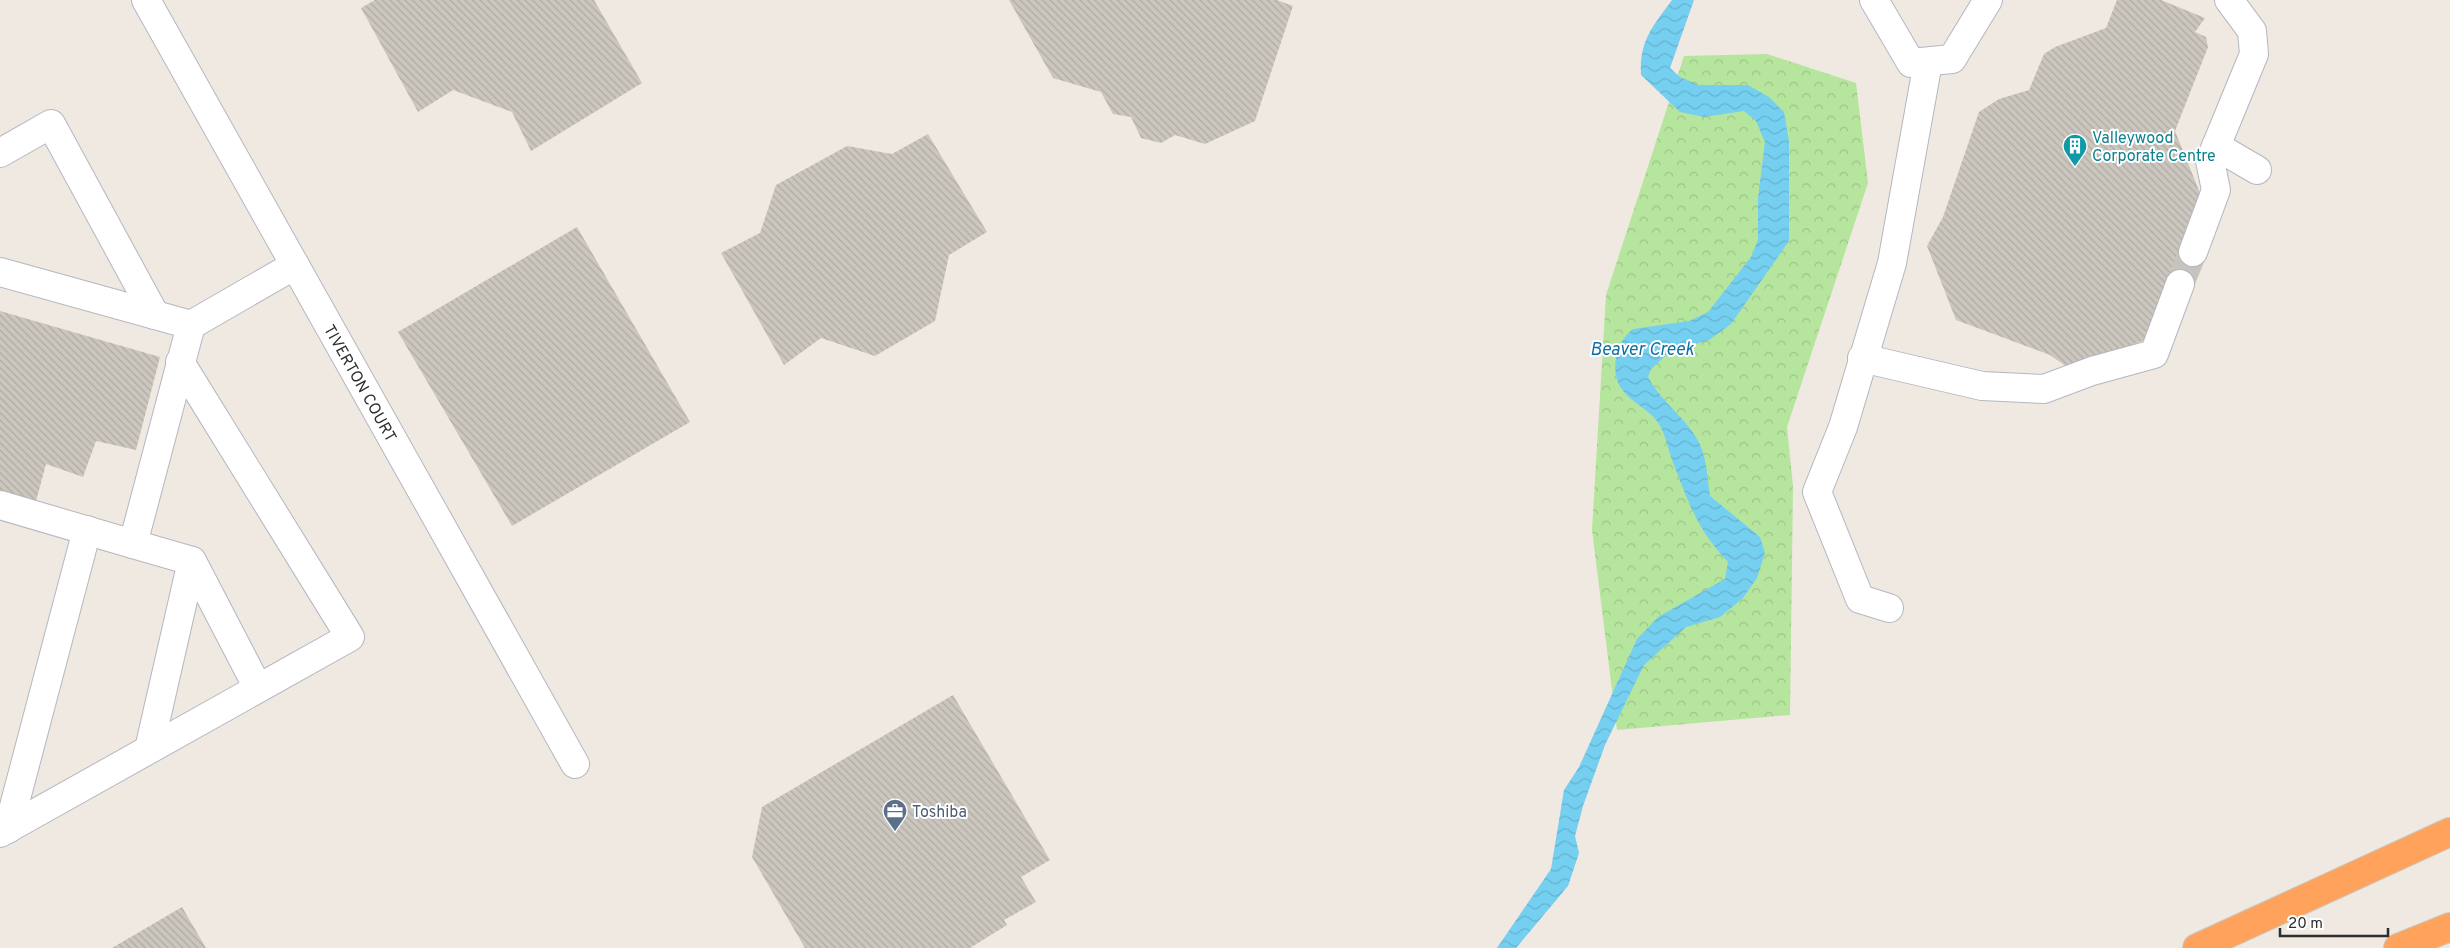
<svg xmlns="http://www.w3.org/2000/svg" width="2450" height="948" viewBox="0 0 2450 948" font-family="Overpass,sans-serif">
  <style>
    .forest { fill: url(#forest-crowns) }
    .water { fill: url(#water-waves) }
    .building { fill: url(#building-back-hatch) }
    .lines { fill: none; stroke-linecap: round; stroke-linejoin: round }
    .minor-tunnel { stroke: #c8c4bd; stroke-width: 28; stroke-dasharray: 28 14; stroke-linecap: butt }
    .minor-casing { stroke: #b4b7c1; stroke-width: 30 }
    .highway-casing { stroke: #c9c9c9; stroke-width: 30 }
    .minor { stroke: #fff; stroke-width: 28 }
    .highway { stroke: #ffa35c; stroke-width: 28 }
    .labels { text-anchor: middle; stroke-width: 4; stroke-linejoin: round; paint-order: stroke }
    .culture-label { font-size: 16px; fill: #0d838f; stroke: #fff; text-anchor: start }
    .street-label { font-size: 16px; fill: #2e2e2e; stroke: #fff }
    .service-label { font-size: 16px; fill: #4e5e75; stroke: #fff; text-anchor: start }
    .water-label { font-size: 18px; font-style: italic; fill: #0d6fa3; stroke: #fff }
  </style>
  <defs>
    <pattern id="forest-crowns" width="20" height="18" patternUnits="userSpaceOnUse" patternTransform="scale(1.25)"><rect width="20" height="18" fill="#b6e59e"/><path d="M2 6a3 3 0 1 1 6 0M12 15a3 3 0 1 1 6 0" fill="none" stroke="#9dc588"/></pattern>
    <pattern id="water-waves" width="16" height="10" patternUnits="userSpaceOnUse" patternTransform="scale(1.25)"><rect width="16" height="10" fill="#75cff0"/><path d="M0 5q4-4 8 0t8 0" fill="none" stroke="#66b2ce"/></pattern>
    <pattern id="building-back-hatch" width="6" height="6" patternUnits="userSpaceOnUse" patternTransform="scale(1.25)"><rect width="6" height="6" fill="#cbc7bf"/><path d="M-1 5l2 2M0 0l6 6M5-1l2 2" fill="none" stroke="#afaba4"/></pattern>
  </defs>
  <rect width="100%" height="100%" fill="#efe9e1"/>
  <path class="forest" d="M1767,54L1856,83L1868,183L1787,427L1793,486L1790,715L1617,730L1592,530L1606,295L1684,56Z"/>
  <path class="water" d="M1672,0H1694L1670,68L1680,77L1698,85H1748L1769,97L1784,112L1789,141V241L1731,324L1709,340L1671,351L1651,369L1648,377C1662,403 1685,417 1697,439C1707,455 1707,477 1710,496L1760,537L1765,553L1757,578L1743,598L1720,617L1686,627L1644,665L1605,745L1583,806L1575,836L1579,853L1568,886L1516,948H1497L1551,869L1564,790L1579,767L1637,639L1658,617L1725,579L1728,562C1696,528 1689,503 1672,460C1668,448 1665,434 1659,424C1648,406 1621,400 1616,376C1613,360 1619,339 1633,329L1689,321L1708,312L1751,257L1758,240V198L1765,142L1756,121L1744,111L1704,117L1680,112L1641,75C1639,41 1653,26 1672,0Z"/>
  <path class="building" d="M375,0H594L642,83L531,151L512,112L453,90L418,112L361,8Z
    M1009,0H1277L1293,6L1255,121L1205,144L1175,135L1161,143L1141,138L1131,117L1113,114L1101,92L1053,78Z
    M2117,0H2161L2205,18L2195,32L2206,37L2208,47L2175,131L2204,203L2206,212L2155,336L2070,369L2050,355L1956,320L1927,246L1943,217L1979,112L1999,99L2029,90L2044,54L2055,47L2106,28Z
    M928,134L987,232L949,255L935,321L875,356L821,338L784,365L721,253L760,233L776,185L847,146L892,154Z
    M577,227L690,422L512,526L398,332Z
    M0,311L160,357L136,450L96,441L83,477L46,464L35,505L0,495Z
    M953,695L1050,860L1021,877L1036,902L1004,920L1007,925L970,948H805L752,857L762,807Z
    M182,907L206,948H112Z"/>
  <g class="lines">
    <path class="minor-tunnel" d="M2180,284L2193,252"/>
    <defs>
      <g id="minor">
        <path id="s1" d="M146,0L575,764"/>
        <path d="M1874,0L1911,63L1952,59L1988,0"/>
        <path d="M2216,146L2257,170"/>
        <path d="M0,153L51,124L155,315"/>
        <path d="M2193,252L2216,190L2210,161L2254,54L2252,31L2229,0"/>
        <path d="M0,272L191,325L295,265"/>
        <path d="M1862,358L1982,386L2044,389L2092,371L2154,354L2180,284"/>
        <path d="M0,505L133,544L191,325"/>
        <path d="M133,544L192,561L149,749"/>
        <path d="M192,561L258,688"/>
        <path d="M1889,608L1860,599L1817,492L1843,427L1892,263L1928,62"/>
        <path d="M8,829L87,530"/>
        <path d="M0,833L350,637L180,362"/>
      </g>
      <path id="highway" d="M2197,948L2450,832
        M2398,948L2450,927"/>
    </defs>
    <use href="#minor" class="minor-casing"/>
    <use href="#highway" class="highway-casing"/>
    <use href="#minor" class="minor"/>
    <use href="#highway" class="highway"/>
  </g>
  <defs>
    <symbol id="building-pin" viewBox="-11 -11 22 30"><path d="M0 17L-7.5 6A9.5 9.5 0 1 1 7.5 6Z" fill="#0f9aa8" stroke="#fff"/><path d="M-4-6H4V6H1V3H-1V6H-4ZM-2.5-4.3h1.7v1.8h-1.7ZM.8-4.3h1.7v1.8H.8ZM-2.5-1h1.7V.8h-1.7ZM.8-1h1.7V.8H.8Z" fill="#fff"/></symbol>
    <symbol id="office-pin" viewBox="-11 -11 22 30"><path d="M0 17L-7.5 6A9.5 9.5 0 1 1 7.5 6Z" fill="#5c6f8a" stroke="#fff"/><path d="M-6-3h4V-5.5h4V-3h4V5H-6ZM-1-4.5V-3h2v-1.5ZM-6 0V1H6V0Z" fill="#fff"/></symbol>
  </defs>
  <g fill-rule="evenodd">
    <use href="#building-pin" x="2061" y="132" width="28" height="38"/>
    <use href="#office-pin" x="881" y="797" width="28" height="38"/>
  </g>
  <g class="labels">
    <g class="culture-label">
      <text x="2092" y="143">Valleywood<tspan x="2092" dy="18">Corporate Centre</tspan></text>
    </g>
    <g class="street-label">
      <text dy="6" stroke="none"><textPath href="#s1" startOffset="439">TIVERTON COURT</textPath></text>
    </g>
    <g class="service-label">
      <text x="912" y="817">Toshiba</text>
    </g>
    <g class="water-label">
      <text x="1642" y="355">Beaver Creek</text>
    </g>
  </g>
  <path d="M2280 928v8h108v-8" fill="none" stroke="#2e2e2e" stroke-width="2.5"/>
  <text x="2288" y="928" font-size="15" fill="#2e2e2e" stroke="#ffffff" stroke-width="4" paint-order="stroke">20 m</text>
</svg>
